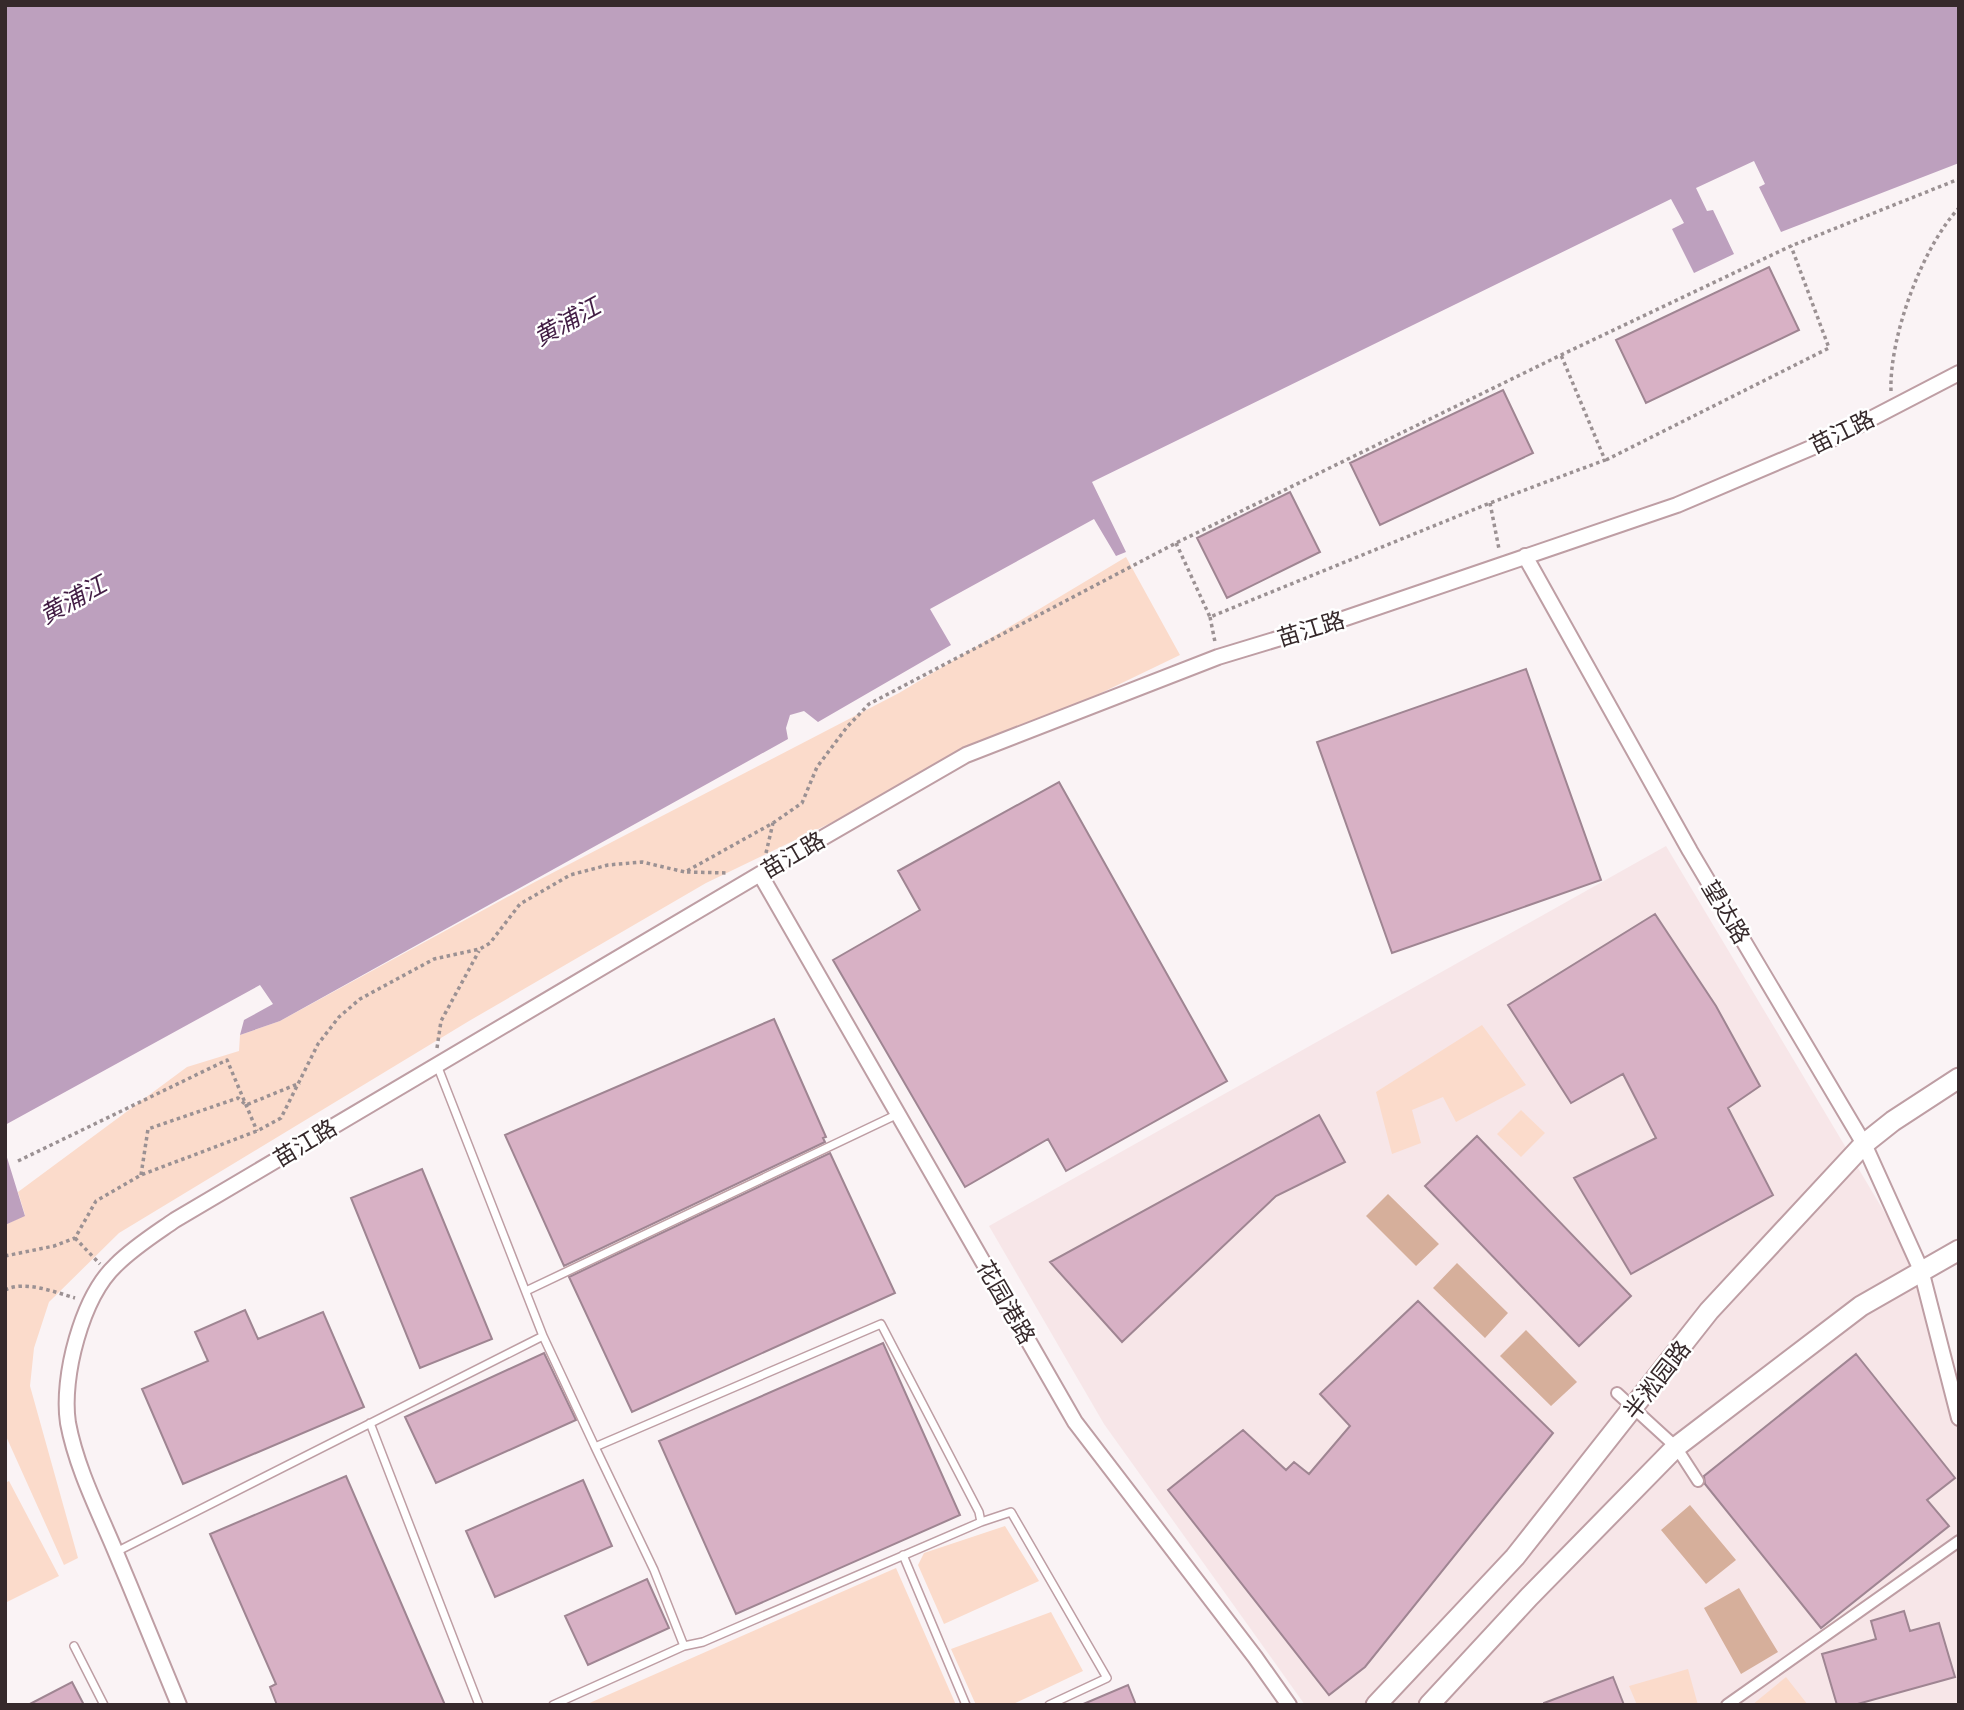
<svg xmlns="http://www.w3.org/2000/svg" width="1964" height="1710" viewBox="0 0 1964 1710" font-family="Barlow,'Noto Sans SC',sans-serif">
  <style>
    .built { fill: #f7e6e8 }
    .green { fill: #fbdbcb }
    .forest { fill: #d6af9b }
    .water { fill: #bda0be }
    .building { fill: #d8b1c5; stroke: #9f8592; stroke-width: 2 }
    .lines { fill: none; stroke-linecap: round; stroke-linejoin: round }
    .service-casing { stroke: #be9ea4; stroke-width: 10 }
    .pedestrian-casing { stroke: #be9ea4; stroke-width: 14 }
    .minor-casing { stroke: #be9ea4; stroke-width: 18 }
    .secondary-casing { stroke: #be9ea4; stroke-width: 23 }
    .path { stroke: #9b9193; stroke-width: 3.5; stroke-dasharray: 3.5 3.5; stroke-linecap: butt }
    .service { stroke: #fff; stroke-width: 7 }
    .pedestrian { stroke: #fff; stroke-width: 10 }
    .minor { stroke: #fff; stroke-width: 14 }
    .secondary { stroke: #fff; stroke-width: 19 }
    .labels { text-anchor: middle; stroke-width: 5; stroke-linejoin: round; paint-order: stroke }
    .street-label { font-size: 23px; fill: #36292b; stroke: #fff }
    .water-label { font-size: 24px; font-style: italic; fill: #431e45; stroke: #fff }
  </style>
  <rect width="100%" height="100%" fill="#faf3f5"/>
  <path class="built" d="M1666,846L1904,1245L1938,1315L1959,1430V1705H1305L1104,1424L989,1226Z"/>
  <path class="green" d="M1126,557L1180,655L706,883L469,1021L119,1233L49,1302L34,1348L30,1386L78,1558L64,1565L5,1434V1225L25,1215L18,1192L187,1067L239,1051L240,1035L280,1021L533,883L899,693Z
    M1482,1025L1526,1085L1456,1122L1443,1097L1412,1110L1421,1143L1392,1154L1376,1092Z
    M1521,1110L1545,1133L1521,1157L1497,1134Z
    M9,1481L59,1576L5,1603V1483Z
    M1005,1526L1039,1581L944,1624L918,1565L924,1553Z
    M896,1568L956,1705H585Z
    M1051,1612L1083,1671L1011,1705H976L951,1649Z
    M1688,1669L1698,1705H1637L1629,1686Z
    M1786,1677L1808,1705H1752Z"/>
  <path class="forest" d="M1388,1194L1439,1244L1416,1266L1366,1216Z
    M1457,1263L1508,1313L1485,1338L1433,1288Z
    M1526,1330L1577,1382L1551,1406L1500,1356Z
    M1690,1505L1736,1560L1706,1584L1661,1530Z
    M1739,1588L1778,1652L1741,1674L1704,1608Z"/>
  <path class="water" d="M5,5H1959V163L1781,232L1759,187L1765,184L1754,161L1696,188L1707,211L1713,210L1734,254L1694,273L1672,229L1684,223L1671,199L1092,482L1126,552L1116,556L1094,519L930,609L951,645L818,722L804,711L790,715L786,728L788,739L280,1021L240,1035L244,1020L273,1004L260,985L5,1125Z
    M5,1151L25,1216L5,1225Z"/>
  <path class="building" d="M1769,267L1799,330L1646,403L1616,340Z
    M1503,390L1533,453L1380,525L1350,463Z
    M1290,492L1320,552L1227,598L1197,538Z
    M1526,669L1601,880L1392,953L1317,742Z
    M1059,782L1227,1081L1066,1171L1048,1139L965,1187L833,960L920,910L898,871Z
    M1655,914L1716,1006L1760,1086L1728,1108L1773,1195L1631,1274L1574,1178L1656,1138L1623,1074L1571,1103L1508,1005Z
    M774,1019L826,1137L823,1138L825,1142L564,1266L505,1135Z
    M1319,1115L1345,1162L1276,1196L1122,1342L1050,1262Z
    M1477,1136L1631,1296L1579,1346L1425,1186Z
    M830,1153L895,1293L632,1412L569,1277Z
    M422,1169L492,1339L420,1368L351,1198Z
    M1418,1301L1553,1433L1365,1667L1329,1695L1168,1490L1243,1430L1286,1470L1294,1462L1309,1474L1350,1426L1320,1394Z
    M245,1310L258,1339L323,1312L364,1407L183,1484L142,1389L208,1361L195,1332Z
    M883,1343L960,1515L736,1614L659,1441Z
    M544,1353L576,1420L436,1483L405,1417Z
    M1856,1354L1955,1478L1927,1500L1949,1526L1821,1628L1705,1484L1704,1476Z
    M346,1476L395,1589L445,1705H277L270,1687L276,1684L210,1534Z
    M583,1480L612,1546L495,1597L466,1531Z
    M647,1579L669,1628L588,1665L565,1616Z
    M1904,1611L1910,1631L1939,1623L1955,1677L1854,1705H1837L1822,1654L1876,1639L1871,1621Z
    M1613,1677L1624,1705H1544V1703Z
    M72,1682L84,1705H28Z
    M1128,1685L1136,1705H1081Z"/>
  <g class="lines">
    <defs>
      <path id="service" d="M526,1291L898,1114
        M543,1336L595,1447
        M370,1423L479,1705
        M116,1552L543,1336L437,1065
        M903,1555L966,1705
        M74,1646L104,1705
        M684,1646L654,1570L595,1447L881,1324L979,1512L981,1522
        M553,1705L684,1646L703,1642L981,1522L1011,1512L1107,1678L1049,1705"/>
      <path id="pedestrian" d="M1617,1393L1676,1447L1698,1481
        M1727,1705L1959,1541"/>
      <path id="minor" d="M1525,556L1690,851L1864,1144L1921,1270L1959,1418
        M760,874L1075,1422L1255,1657L1289,1705
        M179,1705C157,1652 136,1600 114,1548C97,1508 76,1466 68,1423C61,1377 82,1297 116,1265C134,1247 155,1234 175,1220L760,874L966,755L1218,657L1340,620L1677,505L1832,439L1959,373"/>
      <path id="secondary" d="M1376,1705L1515,1557L1709,1311L1864,1144L1893,1121L1959,1078
        M1429,1705L1529,1597L1676,1447L1861,1306L1959,1250"/>
    </defs>
    <use href="#service" class="service-casing"/>
    <use href="#pedestrian" class="pedestrian-casing"/>
    <use href="#minor" class="minor-casing"/>
    <use href="#secondary" class="secondary-casing"/>
    <path class="path" d="M1891,391C1889,338 1922,247 1959,208
      M1606,460L1829,348L1791,246
      M1490,503L1499,549
      M1176,543L1210,617L1490,503L1605,460L1561,355
      M1210,617L1215,642
      M766,853L773,823
      M687,872L729,873
      M437,1048L441,1021L479,951
      M18,1161L227,1060L257,1131
      M141,1175L148,1129L238,1098L246,1105L300,1083
      M75,1238L100,1264
      M5,1256L54,1246L75,1238L96,1201L141,1175L257,1131L281,1118L318,1044L339,1017L360,999L434,959L480,949L490,943L520,904L570,875L608,865L642,862L685,872L773,823L802,803L817,767L847,727L869,704L1176,543L1561,355L1791,246L1959,179
      M5,1290C24,1280 55,1292 75,1298"/>
    <use href="#service" class="service"/>
    <use href="#pedestrian" class="pedestrian"/>
    <use href="#minor" class="minor"/>
    <use href="#secondary" class="secondary"/>
  </g>
  <g class="labels">
    <g class="street-label">
      <text transform="translate(1842 432) rotate(-26)" y="8">苗江路</text>
      <text transform="translate(1311 629) rotate(-17)" y="8">苗江路</text>
      <text transform="translate(793 855) rotate(-30)" y="8">苗江路</text>
      <text transform="translate(1726 912) rotate(59)" y="8">望达路</text>
      <text transform="translate(305 1143) rotate(-31)" y="8">苗江路</text>
      <text transform="translate(1006 1302) rotate(60)" y="8">花园港路</text>
      <text transform="translate(1657 1380) rotate(-52)" y="8">半淞园路</text>
    </g>
    <g class="water-label">
      <text transform="translate(567 322) rotate(-29)" y="8">黄浦江</text>
      <text transform="translate(73 600) rotate(-29)" y="8">黄浦江</text>
    </g>
  </g>
  <rect width="1964" height="1710" fill="none" stroke="#36292b" stroke-width="14"/>
</svg>
